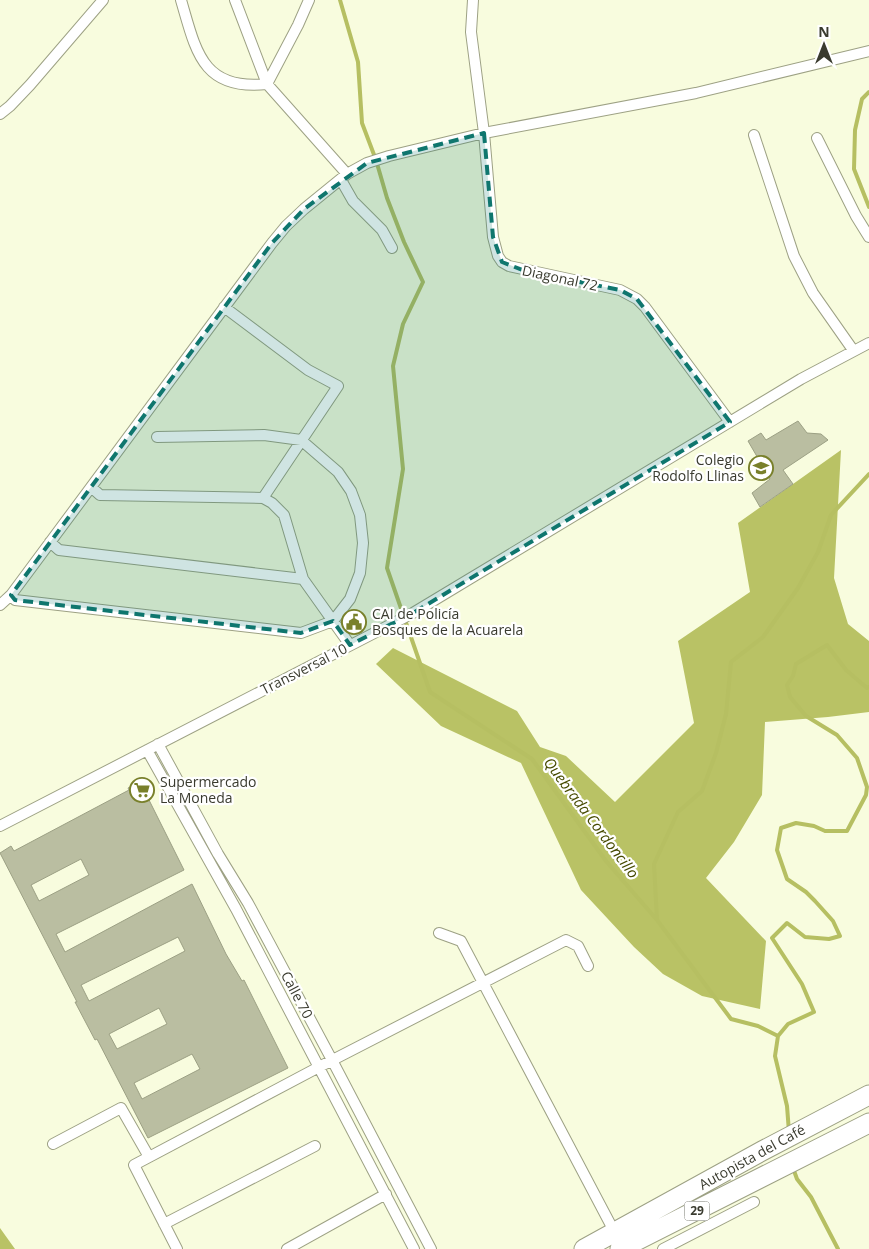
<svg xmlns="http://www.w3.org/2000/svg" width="869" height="1249" viewBox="0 0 869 1249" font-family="'Open Sans',sans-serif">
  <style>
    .forest { fill: #b9c265 }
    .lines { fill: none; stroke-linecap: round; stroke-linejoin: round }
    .stream { stroke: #b6bf62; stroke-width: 4 }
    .building { fill: #babea1; stroke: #9ca084; fill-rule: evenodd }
    .street-casing { stroke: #9da184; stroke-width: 12 }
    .highway-casing { stroke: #9da184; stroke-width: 21 }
    .street { stroke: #fff; stroke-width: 10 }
    .highway { stroke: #fff; stroke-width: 19 }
    .marked { fill: #0f766e; fill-opacity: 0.2; stroke: #0f766e; stroke-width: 4; stroke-dasharray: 10 6; stroke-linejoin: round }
    .labels { text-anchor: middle; stroke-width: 4.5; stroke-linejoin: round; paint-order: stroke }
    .shield { fill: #fff; stroke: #75766d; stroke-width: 1 }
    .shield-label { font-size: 12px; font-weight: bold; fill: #3a3b2f }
    .street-label { font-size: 14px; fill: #3a3b2f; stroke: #fff }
    .poi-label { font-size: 14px; fill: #3a3b2f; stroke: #fff; text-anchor: start }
    .water-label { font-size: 15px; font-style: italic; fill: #464a00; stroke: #fff }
  </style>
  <rect width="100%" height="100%" fill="#f8fcde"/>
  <path class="forest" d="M841,450L834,578L848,624L869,641V712L828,717L765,722L762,795L734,842L706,878L766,941L760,1009L702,996L663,974L634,947L581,890L521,763L441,726L376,664L393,648L517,711L540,747L566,756L615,802L694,723L678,641L750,592L738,523Z
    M0,1228L15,1249H0Z"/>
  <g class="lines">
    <path class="stream" d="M340,0L358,62L362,123L376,160L387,198L404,242L423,282L403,324L393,366L403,469L387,568L430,692L532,759L606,861L657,920L731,1019L758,1026L778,1036
      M869,92L862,99L855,130L854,169L869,207
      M657,920L654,864L678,812L702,791L716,753L726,714L731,662L763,637L798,588L818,552L831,515L869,474
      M789,1132L787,1106L775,1056L778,1036L788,1024L814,1012L802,984L772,938L787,923L805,937L829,939L840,936L833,921L815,901L806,892L787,879L777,850L781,828L796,823L814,826L825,831H847L866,795L867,787L857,758L837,735L806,716L790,697L787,685L793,676L796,664L827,645L846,670L867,688L869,687
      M793,1168L797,1179L811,1197L838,1249"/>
  </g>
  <path class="building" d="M798,421L807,433L821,434L828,440L783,470L793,484L760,507L752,493L770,479L748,441L761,433L766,440Z
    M357,614L362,625L352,630L346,620Z
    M140,782L184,870L56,934L65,952L192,884L226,954L242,981L244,980L288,1068L148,1138L97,1039L95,1040L75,1002H77L0,853L11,846L14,851L129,790L128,788ZM81,859L89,875L39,901L31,885ZM178,937L185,951L89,1001L81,985ZM159,1008L167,1024L117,1049L109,1034ZM192,1054L200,1069L142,1099L134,1083Z"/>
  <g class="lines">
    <defs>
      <path id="street" d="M181,0C196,51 202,91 267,84L347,174
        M235,0L267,84
        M473,0L471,32L484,133L493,237L498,256L502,262L509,266L620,290L637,299L645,307L730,422
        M267,84L298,25L309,0
        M0,114L10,106L30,85L103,0
        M754,135L794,256L813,293L853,350
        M817,138L856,216L869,237
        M341,180L353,201L382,230L392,248
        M224,307L308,370L338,386L263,498
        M91,487L100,495L263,498L272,503L284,515L303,579L350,645
        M50,542L59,550L303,579
        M11,595L15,600L301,633L333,621L350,599L360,573L363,543L360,515L351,491L338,472L301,440L264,435L157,437
        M0,605L11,595L272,243L286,226L304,209L347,174L367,163L389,156L484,133L696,93L869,51
        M158,744L218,854L248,903L332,1060L431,1249
        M147,750L236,909L414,1249
        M0,826L413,613L801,379L869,343
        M439,933L461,941L615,1233
        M53,1144L121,1108L149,1157
        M164,1224L315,1146
        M177,1249L134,1165L319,1067L566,940L578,946L588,966
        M287,1249L386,1194
        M663,1249L754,1202"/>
      <path id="highway" d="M584,1249L762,1151L869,1095
        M620,1249L869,1123"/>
    </defs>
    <use href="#street" class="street-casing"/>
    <use href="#highway" class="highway-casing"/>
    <use href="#street" class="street"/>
    <use href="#highway" class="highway"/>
  </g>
  <path class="marked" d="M484,133L493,237L502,262L525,271L620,290L637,299L730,422L413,613L350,645L333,621L301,633L15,600L11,595L272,243L304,209L367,163Z"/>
  <defs>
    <symbol id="school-ring" viewBox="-11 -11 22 22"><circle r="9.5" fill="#fff" stroke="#79802b" stroke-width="1.5"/><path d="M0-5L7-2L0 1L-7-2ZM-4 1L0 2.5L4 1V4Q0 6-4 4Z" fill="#79802b"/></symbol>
    <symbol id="civic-ring" viewBox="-11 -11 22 22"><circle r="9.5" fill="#fff" stroke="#79802b" stroke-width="1.5"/><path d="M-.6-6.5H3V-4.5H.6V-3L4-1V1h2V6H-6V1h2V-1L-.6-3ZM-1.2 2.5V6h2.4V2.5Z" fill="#79802b"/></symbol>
    <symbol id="supermarket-ring" viewBox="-11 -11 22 22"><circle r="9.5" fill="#fff" stroke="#79802b" stroke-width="1.5"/><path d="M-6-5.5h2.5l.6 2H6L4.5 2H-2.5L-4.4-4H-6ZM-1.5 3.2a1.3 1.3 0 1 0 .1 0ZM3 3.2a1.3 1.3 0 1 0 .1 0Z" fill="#79802b"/></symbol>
  </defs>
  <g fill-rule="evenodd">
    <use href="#school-ring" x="747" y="454" width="28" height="28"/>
    <use href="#civic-ring" x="340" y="608" width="28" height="28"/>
    <use href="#supermarket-ring" x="128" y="776" width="28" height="28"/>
  </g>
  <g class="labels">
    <rect class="shield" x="684.5" y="1201.5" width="25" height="19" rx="4"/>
    <g class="shield-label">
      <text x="697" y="1215">29</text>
    </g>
    <g class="street-label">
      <text transform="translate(560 278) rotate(12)" y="5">Diagonal 72</text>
      <text transform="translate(304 669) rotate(-27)" y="5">Transversal 10</text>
      <text transform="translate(297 995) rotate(62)" y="5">Calle 70</text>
      <text transform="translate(752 1157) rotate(-29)" y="5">Autopista del Café</text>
    </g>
    <g class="poi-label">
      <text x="744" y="465" text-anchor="end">Colegio<tspan x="744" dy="16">Rodolfo Llinas</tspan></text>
      <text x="372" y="619">CAI de Policía<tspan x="372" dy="16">Bosques de la Acuarela</tspan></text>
      <text x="160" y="787">Supermercado<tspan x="160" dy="16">La Moneda</tspan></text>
    </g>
    <g class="water-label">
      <text transform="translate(591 818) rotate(53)" y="5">Quebrada Cordoncillo</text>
    </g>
  </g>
  <g transform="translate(824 45)" stroke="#ffffff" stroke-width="4" paint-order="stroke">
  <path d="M0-4L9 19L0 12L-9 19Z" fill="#3a3b2f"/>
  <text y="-8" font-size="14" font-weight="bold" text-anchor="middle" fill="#3a3b2f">N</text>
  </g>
</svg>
